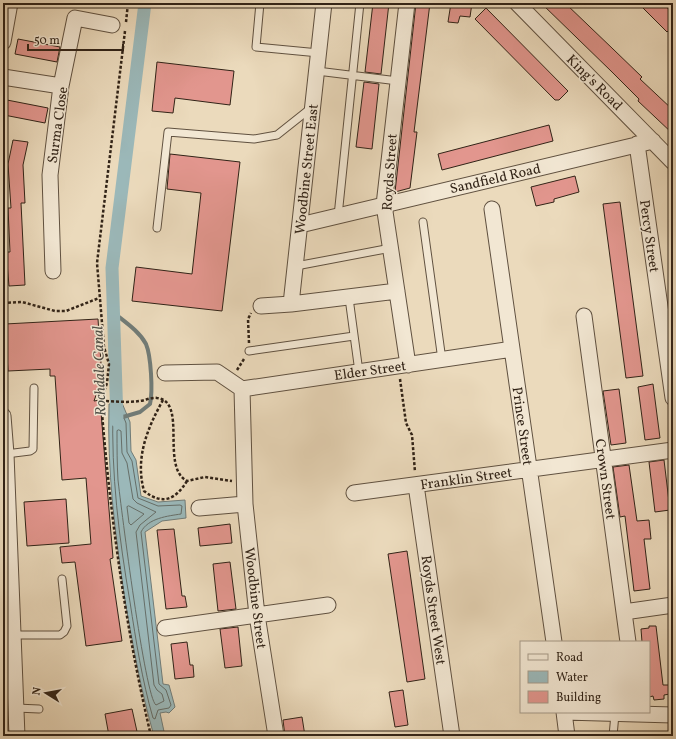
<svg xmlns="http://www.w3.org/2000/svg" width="676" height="739" viewBox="0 0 676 739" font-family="Vollkorn,serif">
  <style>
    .water { fill: #9bb8b9; stroke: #717c78 }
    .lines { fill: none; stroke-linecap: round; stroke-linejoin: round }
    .shore { stroke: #666e68; stroke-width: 1 }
    .stream { stroke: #717c78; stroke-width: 4 }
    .canal { stroke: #9bb8b9; stroke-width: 13 }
    .building { fill: #e2968e; stroke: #312317 }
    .lane-casing { stroke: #605140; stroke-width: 9 }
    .street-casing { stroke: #605140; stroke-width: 17 }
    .path { stroke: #312317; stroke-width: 2.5; stroke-dasharray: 3 2; stroke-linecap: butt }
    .lane { stroke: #f2e7d3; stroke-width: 7 }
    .street { stroke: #f2e7d3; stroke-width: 15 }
    .labels { text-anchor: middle; stroke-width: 3; stroke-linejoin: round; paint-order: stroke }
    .street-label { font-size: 14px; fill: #312317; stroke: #f2e7d3 }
    .water-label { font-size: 15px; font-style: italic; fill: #515048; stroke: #f2e7d3 }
  </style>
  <rect width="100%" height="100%" fill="#ebdabc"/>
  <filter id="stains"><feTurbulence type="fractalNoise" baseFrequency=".005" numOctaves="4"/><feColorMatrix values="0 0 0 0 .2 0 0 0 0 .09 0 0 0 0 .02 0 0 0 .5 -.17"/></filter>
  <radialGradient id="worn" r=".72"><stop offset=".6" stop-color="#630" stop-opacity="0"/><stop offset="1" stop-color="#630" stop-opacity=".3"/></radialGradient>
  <path class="water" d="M122,403L130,422L131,451L136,460L141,496L158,502L185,500L186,518L162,521L145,532L163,684L169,685L175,707L169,713L166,712L160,713L165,736H154C141,691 133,646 125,600C115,533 107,471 109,404Z"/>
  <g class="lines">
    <path class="shore" d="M115,407L120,408L126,423L127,452L132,461L138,498L158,506L180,505L182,506L181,514C168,516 148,518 141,532L159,684L166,690L171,705L169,708L158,710L155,719L153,718C142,680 136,641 130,602C119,538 111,474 113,409Z
      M119,430L121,431L122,453L127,463L133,499L137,503L156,512L140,525L136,532L154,685L157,690L162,694L164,701L156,705C145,698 121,507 118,480C117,464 117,448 117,431Z
      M129,506L144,514L131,525L129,523L127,507Z"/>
    <path class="stream" d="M114,313C125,322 139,331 146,344C151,356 153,391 150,404L140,412L123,417"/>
    <path class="canal" d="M117,421L112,268L145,3"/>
  </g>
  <path class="building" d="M373,3H389L381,74L365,72Z
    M416,3H430L414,132H417L410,188L395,192Z
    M451,3H472L470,17L460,16L458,23L448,22Z
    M541,3H565L613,49L642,77L640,79L673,110V134L638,101L639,99L612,72Z
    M638,3H662L673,13V26L667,32Z
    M486,8L568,91L559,100H555L475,19Z
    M18,39L60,47L57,62L15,54Z
    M157,62L234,71L230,105L175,98L173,113L152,111Z
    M364,82L379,84L372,149L356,147Z
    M7,100L48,108L45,123L4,115Z
    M549,125L553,141L442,170L438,154Z
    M13,140L28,142L23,165L25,203H21L25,285L9,286L6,252H10L8,208H11L8,164Z
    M170,154L240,162L222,311L132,301L136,267L192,274L201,193L167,189Z
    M575,176L579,192L554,199V202L536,206L531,187Z
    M620,202L643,376L626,378L603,204Z
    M98,319L102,378L94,401L100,400L113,558L110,559L122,641L86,646L75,562L62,563L60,547L91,544L86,478L62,480L55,376H50V369L8,371L5,324Z
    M653,384L660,438L645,440L638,387Z
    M619,389L626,443L611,445L603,391Z
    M664,460L670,510L655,512L649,462Z
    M629,465L637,521L649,520L651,539H644L650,589L634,591L625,516L620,517L613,467Z
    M66,499L69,543L27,546L24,502Z
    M230,524L232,543L200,546L198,528Z
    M174,529L182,596H185L187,607L166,609L157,530Z
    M407,551L425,679L407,682L388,554Z
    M230,562L236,609L218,611L213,564Z
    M649,626H656L663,685H669L670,694L664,695V699L654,700L653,696L649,697V642H642L641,629L649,628Z
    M238,627L242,666L225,668L220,629Z
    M187,642L190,665H193L194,677L175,679L171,644Z
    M403,690L408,725L395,727L389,692Z
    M132,709L138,736H109L105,714Z
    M302,717L305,736H285L283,720Z"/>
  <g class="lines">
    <defs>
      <path id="lane" d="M260,3L256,47L319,53
        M317,71L398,81
        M338,216L360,3
        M423,222L442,360
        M157,228L168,132L254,139L277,135L311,108
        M296,266L391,248
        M349,298L359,372
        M249,351L354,336
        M6,454L30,451L33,449L34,388
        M13,635H60L64,632L67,626L62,579
        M16,708L39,709
        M613,736L615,714"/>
      <path id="street" d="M407,3L384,205L408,365
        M517,3L673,162
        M3,42L10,3
        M3,77L61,86
        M637,144L673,398
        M492,209L554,642
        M300,225L653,141
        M53,271L50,175L61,86L75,18L112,25
        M291,304L397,291
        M261,306L291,304L324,3
        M584,316L628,642
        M165,373L217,372L242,389L512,349
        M242,389L245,504L257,615L276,736
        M3,416L6,454L17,736
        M416,485L452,736
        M354,493L673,450
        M199,508L245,504
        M624,612L673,605
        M165,628L328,605
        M564,712L673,715
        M564,712L567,736"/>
    </defs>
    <use href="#lane" class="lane-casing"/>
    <use href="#street" class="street-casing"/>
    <path class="path" d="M126,22L128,3
      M125,31L97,263L104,347L109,364L107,383L101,401C110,514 125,626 151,736
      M3,303L22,302L55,311H66L99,298
      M249,343L248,319L251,313
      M237,370L244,359
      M400,379L406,423L412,435L415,472
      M163,400C147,429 135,458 144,491C163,506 176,499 187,481
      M101,401C114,401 127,403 139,401C144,401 151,397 157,398C188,401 160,467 187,481L205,477L232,481"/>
    <use href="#lane" class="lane"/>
    <use href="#street" class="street"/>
  </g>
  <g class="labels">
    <g class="street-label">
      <text transform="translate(595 82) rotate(45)" y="5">King's Road</text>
      <text transform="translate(57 125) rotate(-82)" y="5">Surma Close</text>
      <text transform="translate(306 169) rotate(-84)" y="5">Woodbine Street East</text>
      <text transform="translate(389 172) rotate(-86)" y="5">Royds Street</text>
      <text transform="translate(495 178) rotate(-13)" y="5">Sandfield Road</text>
      <text transform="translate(650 236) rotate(82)" y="5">Percy Street</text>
      <text transform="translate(370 370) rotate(-8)" y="5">Elder Street</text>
      <text transform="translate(523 426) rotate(82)" y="5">Prince Street</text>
      <text transform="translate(466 478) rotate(-8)" y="5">Franklin Street</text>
      <text transform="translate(606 479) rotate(82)" y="5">Crown Street</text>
      <text transform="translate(256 598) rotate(83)" y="5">Woodbine Street</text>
      <text transform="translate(434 610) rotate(82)" y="5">Royds Street West</text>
    </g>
    <g class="water-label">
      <text transform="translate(99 371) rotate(-92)" y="5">Rochdale Canal</text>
    </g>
  </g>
  <rect width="676" height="739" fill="none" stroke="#ebdabc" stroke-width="16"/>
  <rect x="4" y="4" width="668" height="731" fill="none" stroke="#312317" stroke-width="2"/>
  <rect x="8" y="8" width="660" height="723" fill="none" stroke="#312317"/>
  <rect x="520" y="641" width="130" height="72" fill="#f2e7d3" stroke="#a59988"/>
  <rect x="528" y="654" width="20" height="6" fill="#f2e7d3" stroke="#a59988"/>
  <text x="556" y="661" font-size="12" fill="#312317">Road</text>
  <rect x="528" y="671" width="20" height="12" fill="#9bb8b9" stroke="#a59988"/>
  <text x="556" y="681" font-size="12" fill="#312317">Water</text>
  <rect x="528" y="691" width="20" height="12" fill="#e2968e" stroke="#a59988"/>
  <text x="556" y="701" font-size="12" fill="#312317">Building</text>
  <g transform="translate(46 693) rotate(281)" stroke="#f2e7d3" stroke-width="3" paint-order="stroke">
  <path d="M0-3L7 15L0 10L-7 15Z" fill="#312317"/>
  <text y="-6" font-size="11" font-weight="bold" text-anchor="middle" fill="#312317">N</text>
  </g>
  <path d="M28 44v6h95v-6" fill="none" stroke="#312317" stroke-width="2"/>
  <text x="34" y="44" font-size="12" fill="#312317" stroke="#f2e7d3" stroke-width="3" paint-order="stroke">50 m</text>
  <rect width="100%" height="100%" filter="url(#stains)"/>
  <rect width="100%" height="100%" fill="url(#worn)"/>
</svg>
